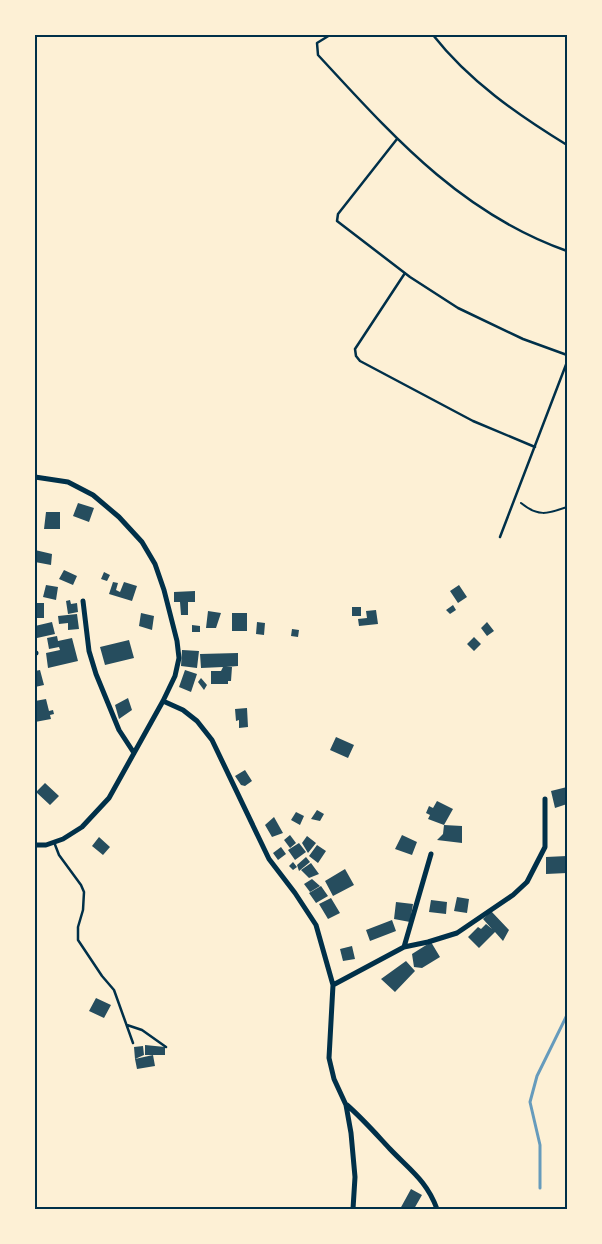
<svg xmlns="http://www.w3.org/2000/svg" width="602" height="1244" viewBox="0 0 602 1244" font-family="'Roboto Condensed',sans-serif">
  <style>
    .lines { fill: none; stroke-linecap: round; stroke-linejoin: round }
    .stream { stroke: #669bbc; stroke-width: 3 }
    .building { fill: #264d5e }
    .path { stroke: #003049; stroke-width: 2 }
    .service { stroke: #003049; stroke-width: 2.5 }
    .minor { stroke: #003049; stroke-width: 5 }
    .neatline { fill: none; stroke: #003049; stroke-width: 2 }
  </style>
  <rect width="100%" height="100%" fill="#fdf0d5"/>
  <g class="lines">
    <path class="stream" d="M540,1188V1145L530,1102L537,1076L567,1015"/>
  </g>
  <path class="building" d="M78,503L94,508L89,522L73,516Z
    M46,512H60V529H44Z
    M35,550L52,554L51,565L35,562Z
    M64,570L77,576L73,585L59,579Z
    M104,572L110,575L107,581L101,579Z
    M113,582L118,583L116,590L120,592L124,582L137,586L132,601L109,594Z
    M46,585L58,587L56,600L43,597Z
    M459,585L467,597L458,603L450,591Z
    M195,591V602H188V615H181L180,602H174V592Z
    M70,600L71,604L77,603L78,612L68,614L66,601Z
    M35,603H44V618H35Z
    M453,605L456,610L450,614L446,610Z
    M352,607H361V616H352Z
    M376,610L378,624L359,626L358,619L367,618L366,611Z
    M208,611L221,613L216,628H206Z
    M141,613L154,616L152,630L139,626Z
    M232,613H247V631H232Z
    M77,614L79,629L68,630V623L59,624L58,616Z
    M52,622L55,634L37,638L35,626Z
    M257,622L265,623L264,635L256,634Z
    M487,622L494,631L487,636L481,628Z
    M192,625L200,626V632H192Z
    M292,629L299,630L298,637L291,636Z
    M57,636L58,641L72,638L78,661L48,668L46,653L60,650L59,647L49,649L47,638Z
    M474,637L481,644L474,651L467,644Z
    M129,640L134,658L105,665L100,647Z
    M182,650L199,651L197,668L181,666Z
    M238,653V666L226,667H232L231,681H228V684H211V671H221L223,667L201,668L200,654Z
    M40,670L44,685L35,687V671Z
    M185,670L197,674L191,692L179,687Z
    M201,678L207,685L204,690L198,682Z
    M128,698L132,710L119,719L115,705Z
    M46,699L49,711L53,710L54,714L50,715L51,719L35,722V701Z
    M247,708L248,727L239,728V720L236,721L235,709Z
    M336,737L354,745L348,758L330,750Z
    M245,770L252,781L245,786L241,785L235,776Z
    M45,783L59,796L50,805L36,792Z
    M567,787V804L555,808L551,791Z
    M437,801L453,809L444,825L428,819L430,815L426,813L429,806L433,808Z
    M317,810L324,814L320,821L311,819Z
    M296,812L304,816L300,825L291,820Z
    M274,817L283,833L272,837L265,825Z
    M444,825L462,826V843L437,840L443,834Z
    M290,835L296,843L290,848L284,840Z
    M402,835L417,842L412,855L395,849Z
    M307,836L316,843L308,853L302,843Z
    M99,837L110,847L103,855L92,846Z
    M299,843L306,852L295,860L288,850Z
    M317,845L326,851L318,863L309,856Z
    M281,847L286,854L278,860L273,853Z
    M567,856V873L546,874V857Z
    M306,857L310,862L299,871L297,865Z
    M293,862L297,867L293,870L289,866Z
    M311,863L319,874L309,878L301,870Z
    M345,869L354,885L333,896L325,881Z
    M312,879L320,886L310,892L304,884Z
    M321,886L328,896L316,903L309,893Z
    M457,897L469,899L467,913L454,911Z
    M331,898L340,913L328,919L319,904Z
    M431,900L447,902L446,914L429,912Z
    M396,902L413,904L410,922L394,919Z
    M491,911L509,930L503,941L495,932L479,948L468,937L478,927L481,929L486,924L492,929L483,919Z
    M392,920L396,931L370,941L366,930Z
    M431,942L440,957L422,968L414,967L412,954Z
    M352,946L355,959L343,961L340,949Z
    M406,961L415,971L395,992L381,979Z
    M96,998L111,1005L104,1018L89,1011Z
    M145,1045L165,1047V1055H145Z
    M143,1046L144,1055L135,1059L134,1047Z
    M153,1055L155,1066L137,1069L135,1059Z
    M411,1189L422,1195L414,1209H400Z"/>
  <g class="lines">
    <path class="path" d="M521,503C538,517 547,514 567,507"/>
    <path class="service" d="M330,35L317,43L318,55C393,136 460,213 567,251
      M433,35C469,81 518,115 567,145
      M397,139L338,214L337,221L410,277L458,308L523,339L567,355
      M405,273L355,349L356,356L360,361L473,421L535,447
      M500,537L567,362
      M54,842L59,855L81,885L84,892L83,910L78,927V940L102,976L114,990L133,1043
      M127,1025L142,1030L166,1047"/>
    <path class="minor" d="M35,477L68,482L93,495L119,517L142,542L155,564L164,590L177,641L179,658L175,676L163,701L109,798L82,827L63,839L46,845H35
      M83,601L89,651L96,674L119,730L134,753
      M35,653H36
      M163,701L183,710L197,721L212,740L269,859L295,893L316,925L333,985L329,1058L334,1079L346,1105L351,1133L355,1177L353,1209
      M404,947L428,942L457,933L513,895L527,882L545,847V799
      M333,985L404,947L431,854
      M347,1105C363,1119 376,1134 390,1149C410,1170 427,1181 437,1209"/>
  </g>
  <rect width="602" height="1244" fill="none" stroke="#fdf0d5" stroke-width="72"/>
  <rect x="36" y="36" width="530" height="1172" class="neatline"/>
</svg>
